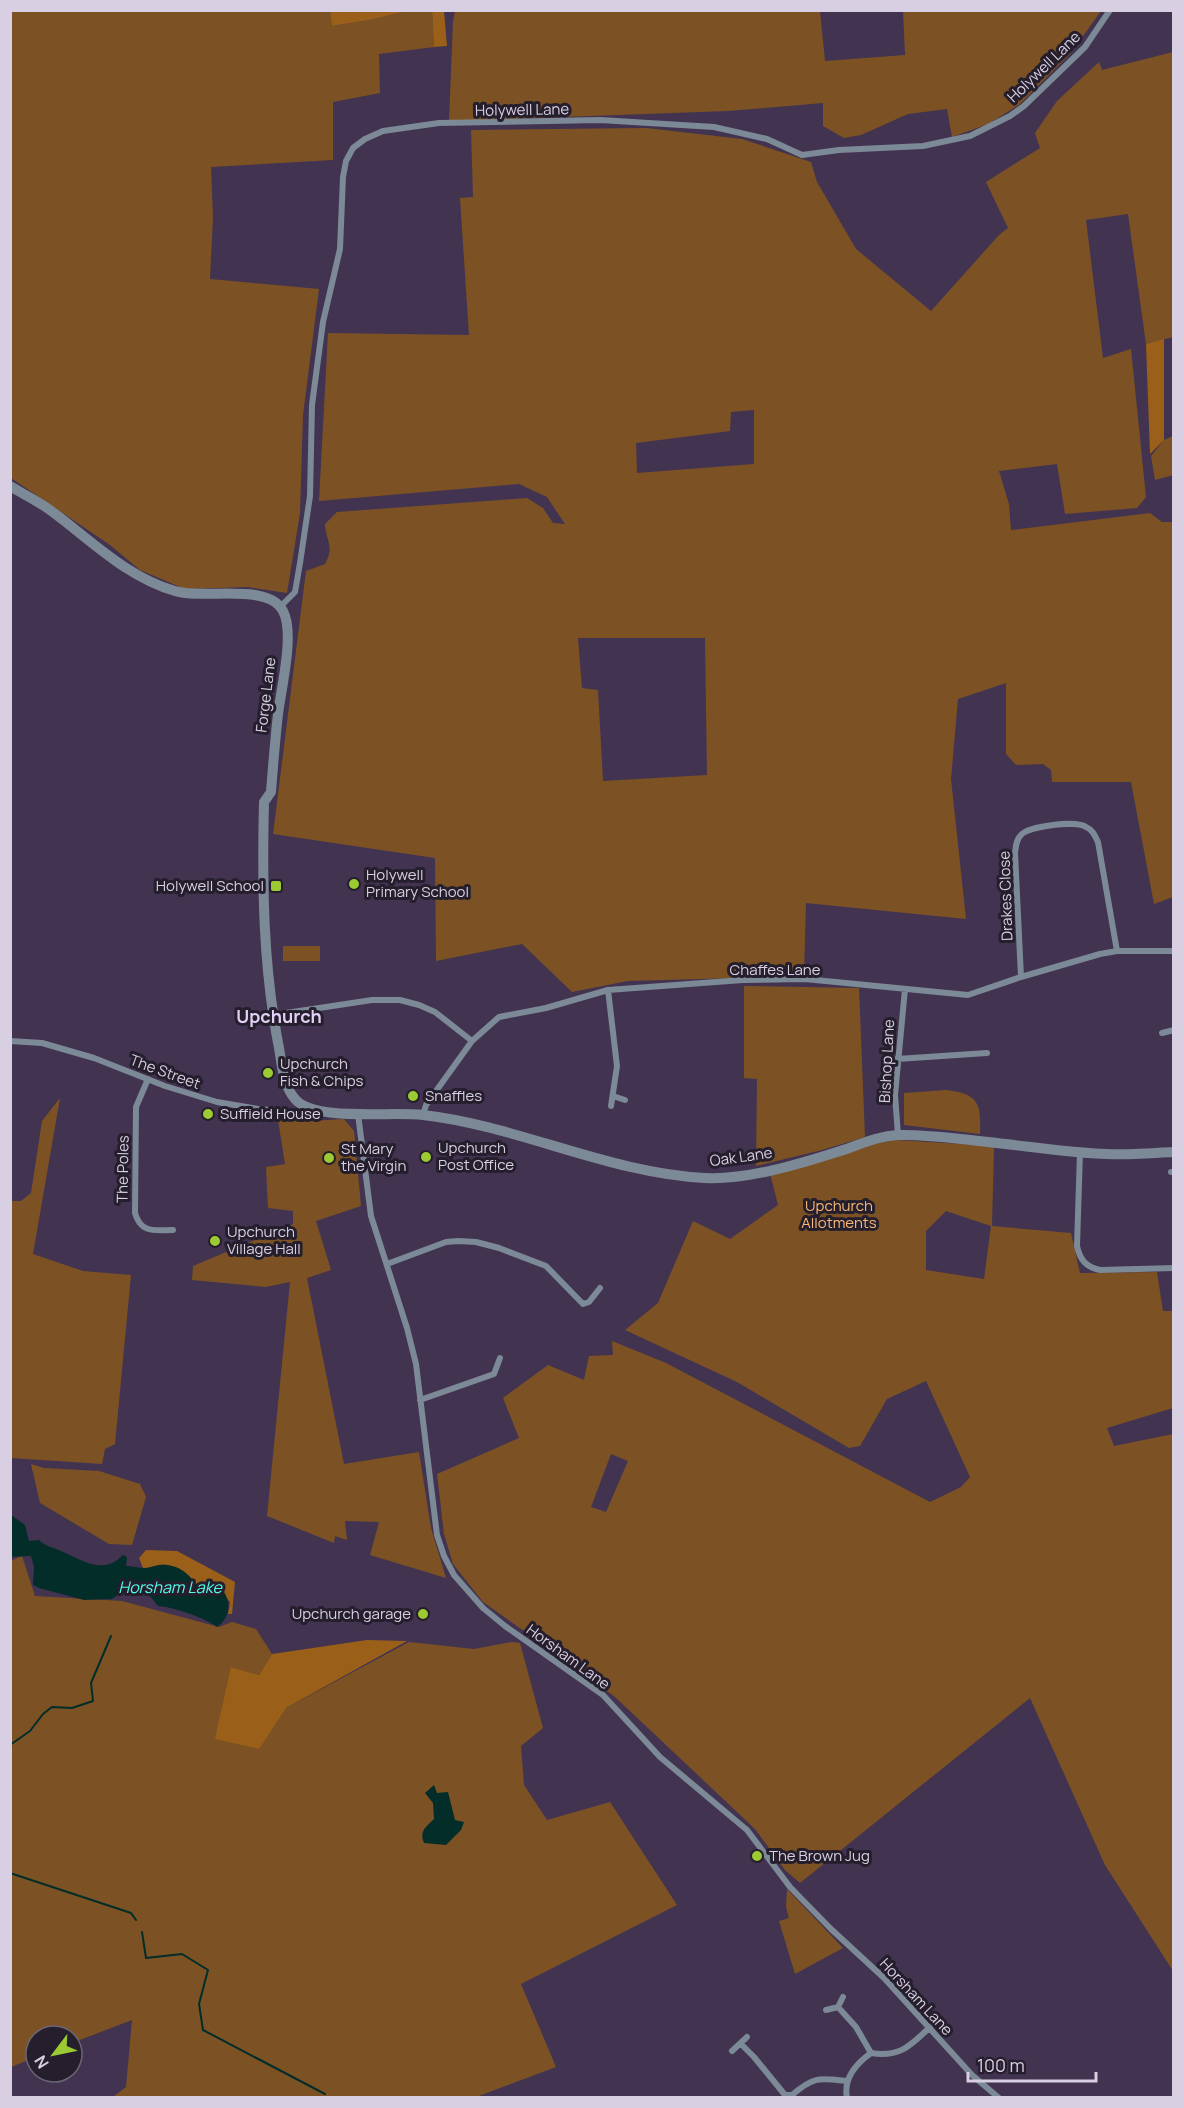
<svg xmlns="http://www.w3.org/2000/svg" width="1184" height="2108" viewBox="0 0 1184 2108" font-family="Manrope,sans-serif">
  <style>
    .green { fill: #7c5224; fill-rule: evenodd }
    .forest { fill: #9a6019 }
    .water { fill: #032d29 }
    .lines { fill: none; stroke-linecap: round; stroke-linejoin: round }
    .stream { stroke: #032d29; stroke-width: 2 }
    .minor { stroke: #7c8996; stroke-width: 6 }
    .tertiary { stroke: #7c8996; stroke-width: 10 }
    .poi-dot { fill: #9cca32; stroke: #251e2c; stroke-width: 2 }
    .labels { text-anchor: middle; stroke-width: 6; stroke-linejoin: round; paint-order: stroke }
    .street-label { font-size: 15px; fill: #d8cfe2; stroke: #251e2c }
    .poi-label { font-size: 15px; fill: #d8cfe2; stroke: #251e2c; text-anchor: start }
    .park-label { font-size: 15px; fill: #f9b876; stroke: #251e2c }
    .water-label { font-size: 16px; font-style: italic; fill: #4ffdec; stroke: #251e2c }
    .quarter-label { font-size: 18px; font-weight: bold; fill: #e1d0f6; stroke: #251e2c }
  </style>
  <rect width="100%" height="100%" fill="#423351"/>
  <path class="green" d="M330,10L332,26L370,20L407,11H432L434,47L379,54L380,93L333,102V160L211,167L213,218L210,279L319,289L303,415L300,513L287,593L248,587L185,589L140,570L110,545L11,478L10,11Z
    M455,11H820L825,61L905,55L903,11H1101L1070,54L1019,105L988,124L952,137L947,109L908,114L861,135L844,138L823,126V103L728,111L449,121L453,21Z
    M1173,52V337L1146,344L1128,214L1086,220L1103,358L1131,349L1146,497L1137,508L1065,514L1057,464L999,471L1009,504L1011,530L1150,513L1162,522H1173V897L1154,904L1131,782H1052L1051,770L1043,764L1016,765L1006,754V683L958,699L951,779L966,919L806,903L804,976L628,981L572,992L522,944L436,961L435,858L273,834L306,571L325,564C335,546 326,542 325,524L337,512L527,498L543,508L553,523L565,524L547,497L519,484L319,501L328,333L469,335L460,198L473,197L471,130L646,128L742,139L811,162L817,182L856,249L931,311L999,235L1008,228L986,182L1040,148L1035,133L1057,101L1099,62L1102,70ZM754,410V464L637,473L636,443L730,431L731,412ZM578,638H705L707,775L603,781L598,690L582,688Z
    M1173,436V475L1155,480L1151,456L1164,440Z
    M283,946H320V961H283Z
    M744,986L859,988L865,1137L822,1150L756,1166L757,1079L744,1078Z
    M946,1090C979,1094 981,1103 980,1134L904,1125V1093Z
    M60,1098L33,1254L83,1271L131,1275L115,1444L105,1449L102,1464L11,1458V1201H21L31,1193L42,1121Z
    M344,1119L354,1131L361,1206L316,1221L331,1270L307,1278L344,1464L419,1452L431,1528L446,1578L370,1555L379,1522L345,1521L347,1540L335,1536L334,1543L267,1516L290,1282L266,1287L192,1280L193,1266L293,1224V1211L268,1208L266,1167L285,1164L278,1120L309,1121Z
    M896,1140L994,1146L992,1226L1071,1233L1080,1273L1157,1272L1163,1311H1173V1408L1107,1428L1114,1446L1173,1434V1971L1105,1865L1030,1698L800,1883L785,1870L755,1829L614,1696L549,1652L553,1641L550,1639L541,1643L483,1602L453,1564L444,1534L437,1474L519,1438L503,1398L548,1365L584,1380L589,1356L613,1355L612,1341L666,1363L930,1502L961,1487L970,1477L926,1381L887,1399L860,1446L849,1448L737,1382L625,1330L658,1303L693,1221L730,1239L778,1205L770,1173L868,1145ZM946,1211L991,1226L984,1279L926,1270V1231ZM611,1454L628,1461L606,1512L591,1507Z
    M31,1464L44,1468L99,1471L140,1484L146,1497L132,1545L109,1544L40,1503Z
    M22,1556L35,1596L122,1601L219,1627L232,1622L256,1629L272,1654L259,1675L231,1667L286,1708L409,1642L474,1649L512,1642L520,1643L543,1728L521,1746L524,1785L547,1820L610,1802L677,1905L521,1984L556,2067L476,2097H113L126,2087L132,2020L72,2043V2036H36V2057L11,2067L10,1561Z
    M787,1889L843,1948L795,1974L779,1921L789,1918L786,1907Z"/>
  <path class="forest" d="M330,11V10L407,11L370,20L332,26Z
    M432,11H444L447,46L434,47Z
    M1164,339V440L1150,454L1146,344Z
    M146,1550L177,1551L235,1582L232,1614H228L230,1602L219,1590L209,1593L143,1568L139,1558Z
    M367,1640L407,1641L286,1708L259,1749L215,1739L231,1667L259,1675L272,1654Z"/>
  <path class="water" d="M10,1514L25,1525L29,1541L39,1540C46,1547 53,1547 61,1551C82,1560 103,1576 123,1555L127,1557L126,1566C132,1566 139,1568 145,1568C153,1567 160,1563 168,1565C191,1569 192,1585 206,1591C213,1594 218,1590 224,1592C232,1604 229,1619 217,1627C205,1618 174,1607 158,1606L150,1596L140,1594L137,1596L123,1591L112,1599L84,1600L39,1588L33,1585L34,1567L31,1556L11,1557Z
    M434,1785L437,1793L448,1792L455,1820L464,1822L461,1830L446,1845L424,1843C419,1831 426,1827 434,1819L433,1803L425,1793Z"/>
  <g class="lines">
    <path class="stream" d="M10,1745L30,1731L43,1714L52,1707L72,1708L93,1701L91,1683L111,1636
      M10,1873L131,1913L136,1920
      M142,1932L146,1958L182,1954L208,1970L199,2004L203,2030L325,2094"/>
    <path class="minor" d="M280,607L295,592L300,563L310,496L312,405L323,322L340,249L343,177L346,161L353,148L365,139L383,131L439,123L600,120L714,127L767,139L802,155L839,150L923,146L970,136L1010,116L1024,106L1085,47L1110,10
      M1021,977L1015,853C1016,846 1016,840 1021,835C1029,826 1076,820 1086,827C1093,830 1095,836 1098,842L1117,951
      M608,990L617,1066L611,1106
      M273,1015L372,1000H400L419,1005L435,1012L472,1041
      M1162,1033L1174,1030
      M10,1041L42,1043L94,1058L165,1086L217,1102L258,1109L283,1111L291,1114H306L313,1111
      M897,1059L987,1053
      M148,1079L136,1107L135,1213C141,1234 155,1230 173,1230
      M613,1096L625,1100
      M358,1114L371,1216L407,1328L416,1364L437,1535L444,1556L454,1575L483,1608L505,1626L603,1695L660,1757L747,1830L790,1887L831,1929L884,1978L972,2075L999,2098
      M423,1115L426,1105L472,1041L499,1017L546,1008L608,990L743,980L805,979L968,995L1021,977L1100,954L1117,951H1174
      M898,1135L895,1095L905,989
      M1080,1152L1077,1246C1080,1260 1086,1267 1100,1270L1174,1268
      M1171,1172H1174
      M387,1264L446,1242L458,1241L476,1242L499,1248L546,1266L583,1304L589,1302L600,1288
      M420,1400L494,1374L500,1358
      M838,2007L856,2027L871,2053
      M826,2010L838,2007L843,1997
      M741,2044L754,2057L785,2095H792C814,2076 819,2078 847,2081
      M732,2051L747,2037
      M847,2098C843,2078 857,2063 871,2053C900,2058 911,2045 930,2027"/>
    <path class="tertiary" d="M10,486C23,494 38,501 50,510C90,539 126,577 175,591C203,600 268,582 283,611C295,633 281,689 278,714C275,740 273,766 271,792L264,802C262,885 263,967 279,1048C282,1065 283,1085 295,1099C314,1122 393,1111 423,1115C519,1126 608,1173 705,1178C747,1180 800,1164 840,1151C859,1145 877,1136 898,1135C927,1134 958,1139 988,1142C1027,1146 1068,1153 1107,1154C1129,1155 1151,1153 1174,1152"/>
  </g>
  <g class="poi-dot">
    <circle cx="354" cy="884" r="6"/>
    <rect x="270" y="880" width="12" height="12" rx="3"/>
    <circle cx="268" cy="1073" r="6"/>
    <circle cx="413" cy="1096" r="6"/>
    <circle cx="208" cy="1114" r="6"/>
    <circle cx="426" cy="1157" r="6"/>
    <circle cx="329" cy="1158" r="6"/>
    <circle cx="215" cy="1241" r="6"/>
    <circle cx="423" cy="1614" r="6"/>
    <circle cx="757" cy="1856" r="6"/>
  </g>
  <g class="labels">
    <g class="street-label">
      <text transform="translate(1044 67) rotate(-44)" y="5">Holywell Lane</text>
      <text transform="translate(522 110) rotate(-1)" y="5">Holywell Lane</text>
      <text transform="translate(266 695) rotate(-83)" y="5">Forge Lane</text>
      <text transform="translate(1006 896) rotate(-92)" y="5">Drakes Close</text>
      <text x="775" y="975">Chaffes Lane</text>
      <text transform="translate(887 1061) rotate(-87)" y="5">Bishop Lane</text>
      <text transform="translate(165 1072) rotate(20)" y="5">The Street</text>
      <text transform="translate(741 1157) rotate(-8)" y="5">Oak Lane</text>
      <text transform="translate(123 1169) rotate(-89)" y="5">The Poles</text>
      <text transform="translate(568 1657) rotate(36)" y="5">Horsham Lane</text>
      <text transform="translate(916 1997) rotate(47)" y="5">Horsham Lane</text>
    </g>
    <g class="poi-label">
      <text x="366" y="880">Holywell<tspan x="366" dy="17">Primary School</tspan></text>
      <text x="264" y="891" text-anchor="end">Holywell School</text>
      <text x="280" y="1069">Upchurch<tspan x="280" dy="17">Fish &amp; Chips</tspan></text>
      <text x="425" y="1101">Snaffles</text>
      <text x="220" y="1119">Suffield House</text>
      <text x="438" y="1153">Upchurch<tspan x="438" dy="17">Post Office</tspan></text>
      <text x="341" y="1154">St Mary<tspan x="341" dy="17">the Virgin</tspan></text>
      <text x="227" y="1237">Upchurch<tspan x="227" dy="17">Village Hall</tspan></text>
      <text x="411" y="1619" text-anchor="end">Upchurch garage</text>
      <text x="769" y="1861">The Brown Jug</text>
    </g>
    <g class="park-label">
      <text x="839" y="1211">Upchurch<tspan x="839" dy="17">Allotments</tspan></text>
    </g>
    <g class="water-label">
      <text x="170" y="1593">Horsham Lake</text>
    </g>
    <g class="quarter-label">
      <text x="279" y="1023">Upchurch</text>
    </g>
  </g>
  <rect width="1184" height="2108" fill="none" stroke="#d8cfe2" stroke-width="24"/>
  <g transform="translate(54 2054) rotate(238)"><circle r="28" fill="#251e2c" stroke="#6d6575" stroke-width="1.5"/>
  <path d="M0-4.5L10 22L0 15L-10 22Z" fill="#9cca32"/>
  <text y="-9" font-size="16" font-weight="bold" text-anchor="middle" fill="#d8cfe2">N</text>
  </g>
  <path d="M968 2072v9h128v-9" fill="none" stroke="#d8cfe2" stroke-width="3"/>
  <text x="977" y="2072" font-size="18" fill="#d8cfe2" stroke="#251e2c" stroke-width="4.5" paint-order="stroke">100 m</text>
</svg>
